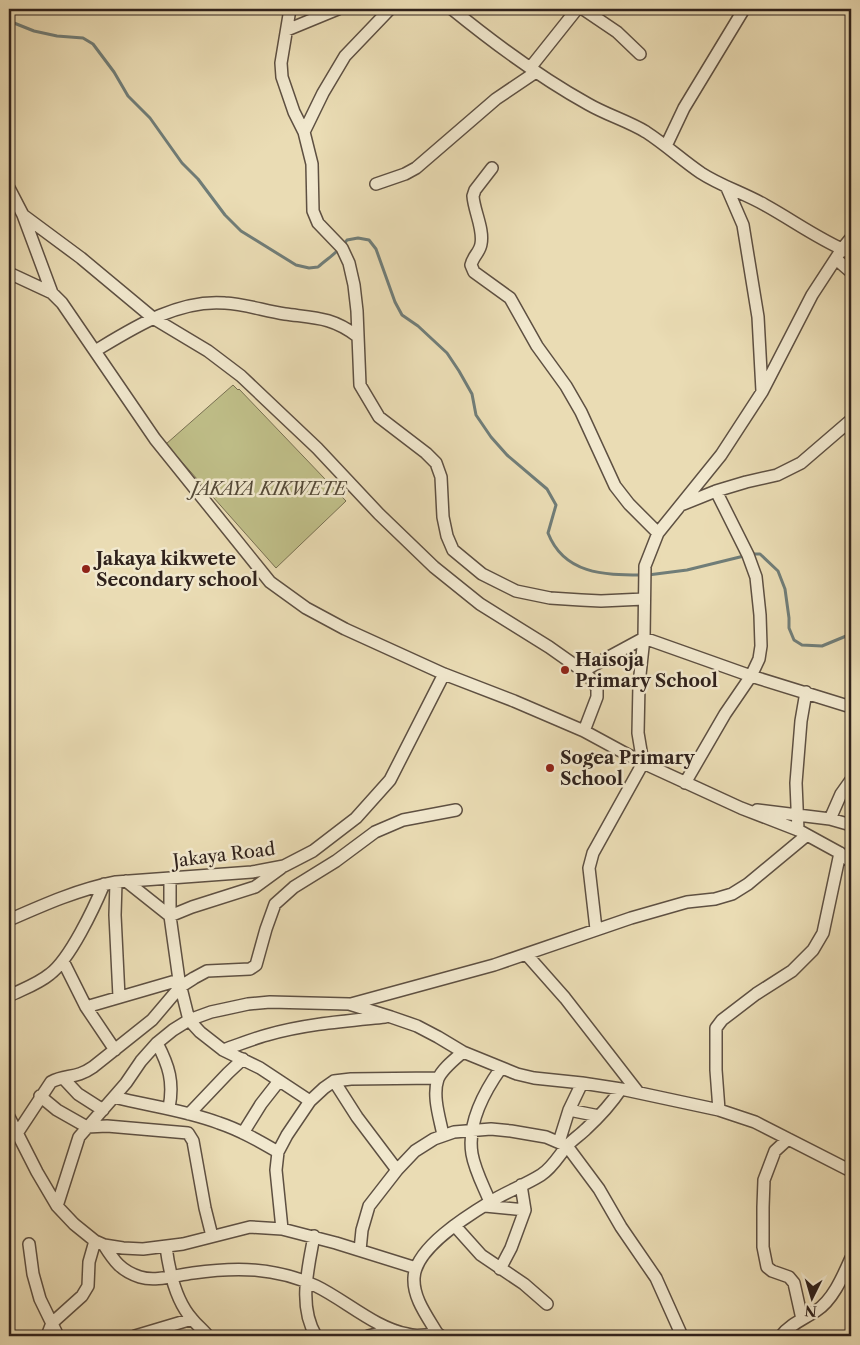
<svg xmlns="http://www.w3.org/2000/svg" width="860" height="1345" viewBox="0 0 860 1345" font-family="'Libre Caslon Text',serif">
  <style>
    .green { fill: #bfbe88; stroke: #787052 }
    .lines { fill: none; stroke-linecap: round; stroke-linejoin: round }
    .stream { stroke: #707d78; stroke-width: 3 }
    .minor-casing { stroke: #5e5042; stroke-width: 14 }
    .minor { stroke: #f1e8ce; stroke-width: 11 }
    .poi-dot { fill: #8f2418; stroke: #f1e8ce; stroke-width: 2 }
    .labels { text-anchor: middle; stroke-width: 5; stroke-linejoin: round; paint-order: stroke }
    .park-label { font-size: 18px; font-style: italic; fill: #544937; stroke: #f1e8ce }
    .poi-label { font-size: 18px; font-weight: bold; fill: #30221c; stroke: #f1e8ce; text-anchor: start }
    .street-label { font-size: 18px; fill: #30221c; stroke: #f1e8ce }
  </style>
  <rect width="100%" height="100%" fill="#eadcb4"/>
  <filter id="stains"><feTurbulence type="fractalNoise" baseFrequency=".004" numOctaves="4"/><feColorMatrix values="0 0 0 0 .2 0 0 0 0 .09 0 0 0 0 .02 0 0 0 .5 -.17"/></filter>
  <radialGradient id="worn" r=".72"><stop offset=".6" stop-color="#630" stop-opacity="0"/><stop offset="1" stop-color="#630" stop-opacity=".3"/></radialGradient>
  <path class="green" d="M233,385L238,390L239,389L346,501L276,568L166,444Z"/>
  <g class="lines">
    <path class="stream" d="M9,21L34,31L57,36L83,38L93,44L114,72L128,96L150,118L182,163L198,179L225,215L241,231L296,265L309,268L318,267C328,258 340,251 347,240L358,238L369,240L376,249L395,302L402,315L418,326L447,353L459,371L472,394L476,415L491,437L507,455L547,489L556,505L548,533C564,574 604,575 641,575
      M750,554H760L778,571L785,589L789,618V628L794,640L802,645L822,646L851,634
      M648,575L687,570L744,556"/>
    <defs>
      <path id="minor" d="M290,9L281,63L282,77L294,112L304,132L312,164L313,211L318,223L342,248L349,263L354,285L357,311L360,385L379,417L426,453L436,463L441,477L443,517L447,536L453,550L482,574L516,591L550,598L581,600L601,601L644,599
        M452,9C495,44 539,77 588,104C607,115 628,121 646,132C666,145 682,160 701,173C721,186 744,193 765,205C794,221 821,241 851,253
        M583,9L617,32L640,54
        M287,30L338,9
        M530,68L577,9
        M304,132L323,93L345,56L390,9
        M666,146L684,108L744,9
        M492,168L475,190L473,196C474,211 484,229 481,244C480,252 473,256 471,265L474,272L510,298L537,346L566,386L581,412L615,486L629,504L658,533
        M376,184L405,174L416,168L496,99L536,72
        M9,188L23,215L52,293
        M727,188L743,225L758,317L762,391
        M23,215L81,258L153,318L208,351L241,376L317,448L379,514L434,567L480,604L549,647L583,671L593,681L597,689V697L584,731
        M836,259L851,272
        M9,273L52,293L62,303L155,439L270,582L306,608L345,629L444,674L514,701L584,731L643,763L741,808L798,830L840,853L851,862
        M95,351C133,328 178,299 225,303C245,304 265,311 285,314C315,318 332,317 357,336
        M681,505L716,491L746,482L777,475L801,463L851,420
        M583,671L644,638L751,676L851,707
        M685,783L725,714L751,676L759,659L761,646L760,615L756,577L748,555L716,491
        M757,810L830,819L851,825
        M830,819L841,794L851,780
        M798,830L796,783L801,721L806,692
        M170,879V916L179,980L189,1020L200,1032L223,1050L260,1068L310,1101
        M126,881L170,916L192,907L255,887L281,868
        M116,882L115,915L119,997
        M9,920C43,905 79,889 116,882L252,872L284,866L313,851L356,818L390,780L444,674
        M596,929L589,868L593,853L643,763L638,733L639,684L644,638L645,566L658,533L721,455L762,392L812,295L842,249L851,238
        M527,955L565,998L638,1092
        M63,961L86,1007L115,1050
        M9,996C23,989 38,984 50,974C70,959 94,908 104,884
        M351,1004L494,965L631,918L687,902L715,899L732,894L748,884L807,835
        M86,1007L179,980
        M157,1043C169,1066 174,1082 169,1108
        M223,1050C238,1045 252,1039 267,1035C305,1024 346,1021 385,1017
        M63,1078L78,1094L103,1110
        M334,1081L357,1117L397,1170
        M40,1096L57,1110L87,1127L107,1126L188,1133L193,1141L205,1208L212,1236
        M114,1097C149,1106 185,1110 219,1123C240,1130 259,1141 278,1152
        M569,1110L599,1116
        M719,1110L716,1070V1028L722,1020L756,994L792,971L813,950L823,933L840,853
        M189,1114L228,1073L243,1059
        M9,1117L37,1172L57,1206L74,1224L95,1241L104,1245L123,1248L143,1249L183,1244L250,1227L282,1229L336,1243L416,1268
        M18,1132L51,1082C66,1074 76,1079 93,1067L152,1020L180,987L194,978L207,971L250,969L256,965L266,929L275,904L294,887L336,861L375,832L403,820L456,810
        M243,1133L261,1104L279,1081
        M443,1135C440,1119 432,1096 438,1079C442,1069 455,1059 463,1052
        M788,1139L775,1151L764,1180L763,1207V1247L767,1267L772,1271L789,1277L794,1283L802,1319
        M559,1142L569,1110L582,1083
        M490,1202C484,1187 475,1171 472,1154C467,1124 484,1092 501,1068
        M57,1206L79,1137L126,1083L141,1061L157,1043L173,1030L189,1020L211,1012L248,1004L270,1002L349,1004L391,1017L417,1026L438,1037L463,1052L517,1074L534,1078L582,1083L621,1089L719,1110L755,1122L851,1171
        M485,1206L525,1210
        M455,1226L481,1255L524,1284L547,1304
        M282,1229L276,1170L278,1152L287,1135L310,1101L324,1088L334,1081L351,1079L438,1078
        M314,1236C308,1269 298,1306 316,1336
        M29,1244L33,1274L40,1299L58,1336
        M104,1245C114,1261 121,1271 140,1277C156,1282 176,1275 193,1273C236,1267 275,1267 316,1286C345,1300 375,1328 407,1334C416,1337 427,1335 437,1333
        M166,1247C169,1270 176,1301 192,1319C197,1325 203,1330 208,1336
        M360,1250L362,1230L369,1206L397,1170L415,1151L434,1139L454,1132L491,1129L511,1131L546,1137L567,1146L599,1189L621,1227L656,1278L682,1336
        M500,1269L511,1248L525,1210L521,1185
        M47,1336L52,1323L82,1296L88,1286L89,1262L95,1241
        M135,1336L192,1319
        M368,1336L393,1330
        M441,1336L437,1333C427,1316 413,1298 414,1278C415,1248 467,1216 490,1202C506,1192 525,1185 541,1175C552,1168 558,1157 566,1147C572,1140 580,1135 586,1129C599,1117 611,1104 621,1089
        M781,1336C790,1324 804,1319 816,1311C833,1300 843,1276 851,1258"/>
    </defs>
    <use href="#minor" class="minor-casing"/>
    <use href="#minor" class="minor"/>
  </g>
  <g class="poi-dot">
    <circle cx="86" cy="569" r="5"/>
    <circle cx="565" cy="670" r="5"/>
    <circle cx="550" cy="768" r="5"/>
  </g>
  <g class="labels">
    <g class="park-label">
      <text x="269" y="495">JAKAYA KIKWETE</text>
    </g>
    <g class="poi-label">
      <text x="96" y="565">Jakaya kikwete<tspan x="96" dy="21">Secondary school</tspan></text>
      <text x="575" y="666">Haisoja<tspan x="575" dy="21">Primary School</tspan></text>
      <text x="560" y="764">Sogea Primary<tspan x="560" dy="21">School</tspan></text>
    </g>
    <g class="street-label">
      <text transform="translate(224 855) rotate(-7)" y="6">Jakaya Road</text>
    </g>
  </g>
  <rect width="860" height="1345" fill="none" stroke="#eadcb4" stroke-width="30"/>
  <rect x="10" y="10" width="840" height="1325" fill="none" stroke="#30221c" stroke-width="2.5"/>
  <rect x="15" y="15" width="830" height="1315" fill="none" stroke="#30221c"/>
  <g transform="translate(812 1298) rotate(185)" stroke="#f1e8ce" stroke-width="4" paint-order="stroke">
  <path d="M0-4L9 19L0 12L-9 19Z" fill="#30221c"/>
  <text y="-8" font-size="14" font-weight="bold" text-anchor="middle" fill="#30221c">N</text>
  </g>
  <rect width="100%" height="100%" filter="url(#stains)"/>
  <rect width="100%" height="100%" fill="url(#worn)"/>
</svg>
